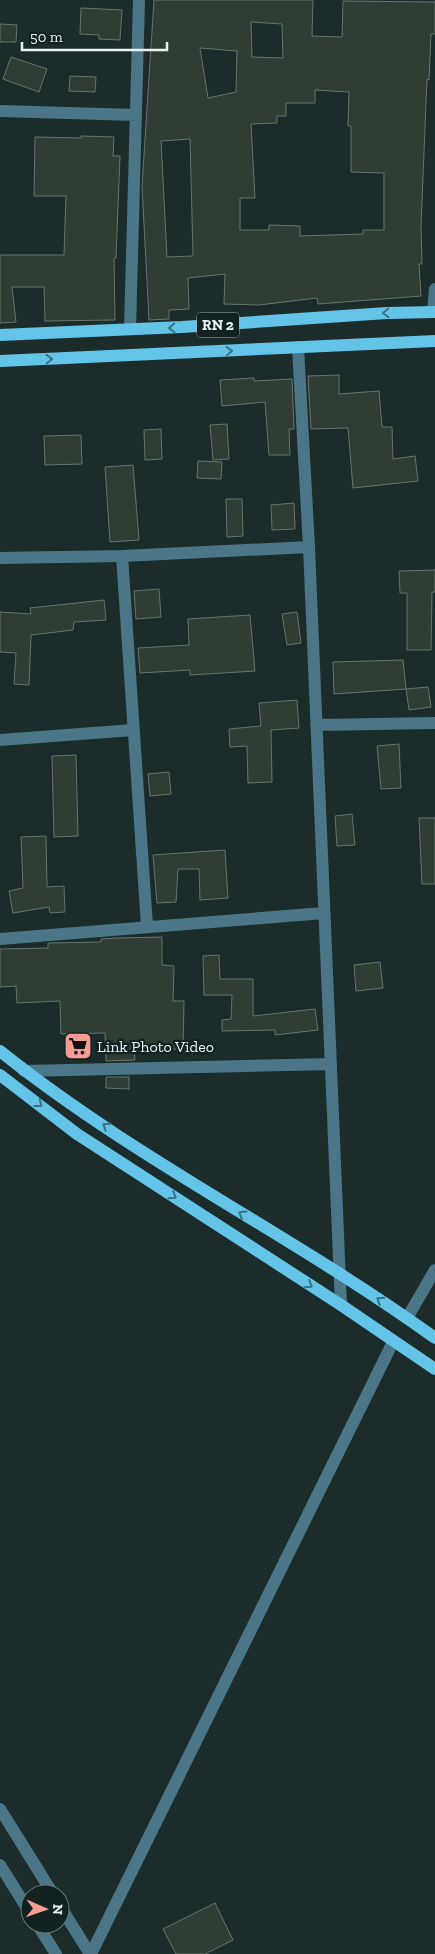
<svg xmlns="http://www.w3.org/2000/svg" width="435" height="1954" viewBox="0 0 435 1954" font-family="'Zilla Slab',serif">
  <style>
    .building { fill: #303d35; stroke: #67756d; fill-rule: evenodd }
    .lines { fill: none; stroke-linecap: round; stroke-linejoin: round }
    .street { stroke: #4a7687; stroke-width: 12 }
    .primary { stroke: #63c4e8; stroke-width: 12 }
    .oneway { stroke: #3a7384 }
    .labels { text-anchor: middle; stroke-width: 4.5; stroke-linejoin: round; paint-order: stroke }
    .shield { fill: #122221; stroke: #a8b4b3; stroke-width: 1 }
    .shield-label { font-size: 15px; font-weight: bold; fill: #e9f3f2 }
    .poi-label { font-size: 16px; fill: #e9f3f2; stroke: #122221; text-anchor: start }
  </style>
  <rect width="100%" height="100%" fill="#1b2c2b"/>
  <path class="building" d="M154,0H313L312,36L342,37L343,1L435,2V34H431L429,80L427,79L421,226L422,264H419L421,296L318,304L317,298L259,305L224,304L225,274L188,278L189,309L169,310V319L149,320L142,186ZM251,22L282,24L283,58L252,57ZM200,48L237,51L236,92L208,98ZM315,90L349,92L348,126H351V172L384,173V230H363V234L300,236V226L269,225V230H240V198H255L251,124L277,123V116H286V103H315ZM190,139L193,256L167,257L161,141Z
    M81,8L122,10L120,40L99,39V35L80,34Z
    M0,24L17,25L16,42H0Z
    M11,57L47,69L39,92L3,79Z
    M70,76L96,77L95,92L69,91Z
    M81,136L114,137L113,156H120L116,258H114L115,320L45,321L44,287H12L16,322L0,323V255H64L66,196H34L35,137L81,138Z
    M339,375V394L379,391L382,427H392L393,459L415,456L418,481L353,488L348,428L311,429L308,376Z
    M254,378V381L292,379L294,429H289L290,455H269L265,402L222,406L220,380Z
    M227,424L229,459L213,460L210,425Z
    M161,429L162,459L145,460L144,430Z
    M81,435L82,464L45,465L44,436Z
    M198,461L222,462L221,479L197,478Z
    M133,465L139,540L110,542L105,467Z
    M226,499H242L243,536L227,537Z
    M294,503L295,529L272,530L271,505Z
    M435,570V592H432L431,650H407V593H400L399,571Z
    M159,589L161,617L136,619L134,591Z
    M104,600L106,620L74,622L73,630L31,635L29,685L14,684L16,653L0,652V612L31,614L30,608Z
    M297,612L301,643L287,645L282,614Z
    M250,615L255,671L190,675V670L140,673L138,648L189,645L188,619Z
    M403,660L406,689L334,694L333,662Z
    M428,687L431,707L409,710L406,689Z
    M297,700L299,728L271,730L272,782L248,783L247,746L230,747L229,729L261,726L259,703Z
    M399,744L401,788L381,789L377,746Z
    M76,755L78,836L54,837L52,756Z
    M169,772L171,794L150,796L148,774Z
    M352,814L355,845L337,846L335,816Z
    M419,818H435V884H422Z
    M46,836L47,887L64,886L65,912L50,913L49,907L13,913L9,891L23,888L21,837Z
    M225,850L228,898L200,900L199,869H178L176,902L157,903L153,855Z
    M162,937V965L174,966L173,1001H184L183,1049H164V1052L134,1051L135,1060L106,1061L105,1033L61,1034L60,1001L17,1003L16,986L0,987V949L48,948V943L101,942V939L116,938Z
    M219,955L220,979H253V1016L315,1009L318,1030L275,1035V1030L222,1031V1020L231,1019L232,995H204L203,956Z
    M380,962L383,988L356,991L354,965Z
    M106,1077H129V1089L106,1088Z
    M215,1903L233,1940L205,1954H176L163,1929Z"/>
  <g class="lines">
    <path class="street" d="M0,111L136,115
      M433,312L435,289
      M130,329L139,0
      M298,347L309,547L341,1305
      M122,556L147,926
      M0,558L122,556L309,547
      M316,725L435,723
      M0,740L133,730
      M0,939L324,913
      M24,1071L331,1064
      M407,1318L435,1270
      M0,1809L53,1894
      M0,1865L30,1913
      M60,1906L90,1954
      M37,1924L56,1954
      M91,1954L393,1342"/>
    <path class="primary" d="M0,335L182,327L387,313L435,312
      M0,361L435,341
      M0,1051C136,1160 294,1236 435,1338
      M0,1075L77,1134L341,1305L435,1369"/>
  </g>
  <defs><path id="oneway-chevron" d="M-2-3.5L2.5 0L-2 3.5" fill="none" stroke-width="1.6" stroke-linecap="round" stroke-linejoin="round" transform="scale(1.25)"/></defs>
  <g class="oneway">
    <use href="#oneway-chevron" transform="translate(386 313) rotate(177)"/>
    <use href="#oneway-chevron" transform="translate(172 328) rotate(178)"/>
    <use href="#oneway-chevron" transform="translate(229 351) rotate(-3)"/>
    <use href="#oneway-chevron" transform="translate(49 359) rotate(-2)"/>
    <use href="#oneway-chevron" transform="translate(39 1104) rotate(37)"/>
    <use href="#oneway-chevron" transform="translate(106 1126) rotate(-146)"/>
    <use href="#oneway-chevron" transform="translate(173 1196) rotate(33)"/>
    <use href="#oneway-chevron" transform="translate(242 1214) rotate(-148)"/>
    <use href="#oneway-chevron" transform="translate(309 1285) rotate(33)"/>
    <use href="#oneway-chevron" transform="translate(380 1300) rotate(-147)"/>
  </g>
  <defs>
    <symbol id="supermarket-square" viewBox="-11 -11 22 22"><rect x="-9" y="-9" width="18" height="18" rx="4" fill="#f59c93" stroke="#122221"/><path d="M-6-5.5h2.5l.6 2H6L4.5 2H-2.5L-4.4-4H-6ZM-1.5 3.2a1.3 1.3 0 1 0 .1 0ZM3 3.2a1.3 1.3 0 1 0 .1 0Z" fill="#111"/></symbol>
  </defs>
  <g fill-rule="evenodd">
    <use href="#supermarket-square" x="62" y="1030" width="32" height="32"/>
  </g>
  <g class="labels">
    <rect class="shield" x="197" y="312.5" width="42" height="25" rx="4"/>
    <g class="shield-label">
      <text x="218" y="330">RN 2</text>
    </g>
    <g class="poi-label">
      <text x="97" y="1052">Link Photo Video</text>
    </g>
  </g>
  <g transform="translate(45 1909) rotate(92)"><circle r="24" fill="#122221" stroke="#687675"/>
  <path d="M0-4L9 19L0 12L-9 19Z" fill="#f59c93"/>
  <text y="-8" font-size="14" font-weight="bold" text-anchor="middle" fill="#e9f3f2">N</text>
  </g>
  <path d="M22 42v8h145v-8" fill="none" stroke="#e9f3f2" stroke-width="2.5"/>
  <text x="30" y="42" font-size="15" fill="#e9f3f2" stroke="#122221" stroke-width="4" paint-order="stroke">50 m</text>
</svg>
